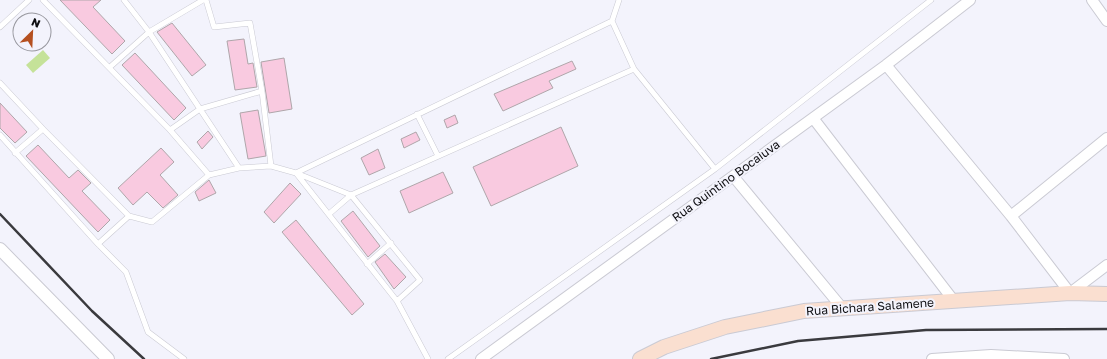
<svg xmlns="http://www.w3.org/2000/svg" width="1107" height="359" viewBox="0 0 1107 359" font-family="'Golos Text',sans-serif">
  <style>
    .green { fill: #c5e299 }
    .building { fill: #f9cae0; stroke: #afa6aa }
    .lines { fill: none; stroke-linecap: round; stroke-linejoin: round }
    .service-casing { stroke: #cacad3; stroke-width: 6 }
    .minor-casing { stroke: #cacad3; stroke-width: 12 }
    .tertiary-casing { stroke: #cacad3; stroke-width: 14 }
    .secondary-casing { stroke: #cacad3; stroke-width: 16 }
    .service { stroke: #fff; stroke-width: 5 }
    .minor { stroke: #fff; stroke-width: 10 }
    .tertiary { stroke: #fff; stroke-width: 12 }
    .secondary { stroke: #fadfd0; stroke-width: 14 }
    .rail { stroke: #3a3a3e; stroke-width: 2.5 }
    .labels { text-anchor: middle; stroke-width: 4; stroke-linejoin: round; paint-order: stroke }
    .street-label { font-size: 12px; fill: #0d0d10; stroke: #f3f3fc }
  </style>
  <rect width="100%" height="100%" fill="#f3f3fc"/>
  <path class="green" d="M43,50L50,58L33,73L26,65Z"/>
  <path class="building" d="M60,0H101L93,7L125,41L112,54Z
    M172,23L206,65L192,76L157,32Z
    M244,39L248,64L253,63L257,87L235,90L227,41Z
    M135,53L186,108L174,120L122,65Z
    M284,58L292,109L269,113L261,62Z
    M572,61L576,69L549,81L553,88L503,111L494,94Z
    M0,103L27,132L15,143L0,128Z
    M258,110L266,156L248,159L240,113Z
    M455,115L458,123L447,128L444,120Z
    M561,127L578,166L491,206L473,167Z
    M208,131L213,137L202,149L197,142Z
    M416,132L420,140L404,148L401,139Z
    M38,145L69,178L78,170L91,183L82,191L110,220L98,232L26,156Z
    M161,148L174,162L160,175L178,195L163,208L147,192L133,205L118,188Z
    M378,149L385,168L369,175L361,158Z
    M443,172L453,193L409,213L400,191Z
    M209,180L216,193L199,201L195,192Z
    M290,183L301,194L274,223L264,212Z
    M353,211L380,246L368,257L341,221Z
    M296,220L364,304L352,315L282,232Z
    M385,254L406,277L394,289L375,262Z"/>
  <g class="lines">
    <defs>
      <path id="service" d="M43,0L170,130L209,175
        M124,0L149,32L239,168
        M206,0L214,27L250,23L262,91L271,166L296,173L351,195L634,69
        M612,21L634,69L715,169L931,0
        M0,27L29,0
        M110,67L149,32L203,0
        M0,83L43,129L129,216L152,222L209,175L239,168L271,166
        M417,114L438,156
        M170,130L200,109L262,91
        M0,135L98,244L129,216
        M15,153L43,129
        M329,214L351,195L420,280L397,301L296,173L612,21L619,0
        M98,244L126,272L148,332L184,359
        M367,264L391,243
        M397,301L428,359
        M448,359L715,169"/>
      <path id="minor" d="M1092,0L1107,21
        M886,65L1011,216L1070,293L1107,265
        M813,118L954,301
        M733,176L843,309
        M1011,216L1107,138
        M481,359L886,65L970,0
        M932,359L991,355L1064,359"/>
      <path id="tertiary" d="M0,249L108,359"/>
      <path id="secondary" d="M640,359L664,347L725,327L804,311L1070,293L1107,294"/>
    </defs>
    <use href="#service" class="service-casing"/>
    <use href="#minor" class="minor-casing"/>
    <use href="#tertiary" class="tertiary-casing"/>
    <use href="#secondary" class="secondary-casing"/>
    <use href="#service" class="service"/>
    <use href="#minor" class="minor"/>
    <use href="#tertiary" class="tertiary"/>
    <use href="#secondary" class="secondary"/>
    <path class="rail" d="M0,214L92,311L144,359
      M711,359L798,341L926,330L1107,329"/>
  </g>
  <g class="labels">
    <g class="street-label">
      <text transform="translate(726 181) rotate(-36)" y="4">Rua Quintino Bocaiuva</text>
      <text transform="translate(870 307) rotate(-4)" y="4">Rua Bichara Salamene</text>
    </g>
  </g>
  <g transform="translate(32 32) rotate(24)"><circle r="19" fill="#f3f3fc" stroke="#97979e"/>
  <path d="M0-3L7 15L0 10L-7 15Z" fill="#b55020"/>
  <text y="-6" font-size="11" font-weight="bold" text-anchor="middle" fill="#0d0d10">N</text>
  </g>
</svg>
